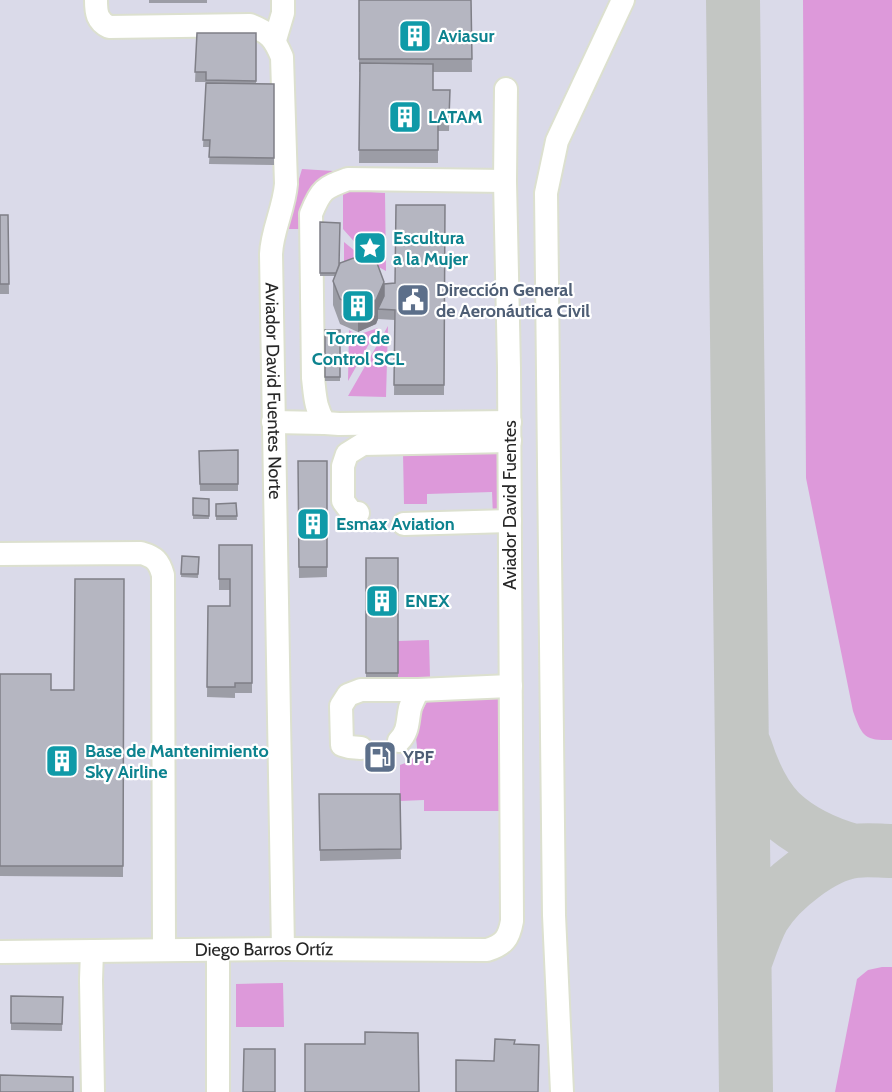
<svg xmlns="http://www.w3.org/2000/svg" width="892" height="1092" viewBox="0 0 892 1092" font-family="Cabin,sans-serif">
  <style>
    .green { fill: #dd99da }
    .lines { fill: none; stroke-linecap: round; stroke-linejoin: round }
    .taxiway { stroke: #c3c6c3; stroke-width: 54 }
    .minor-casing { stroke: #dce0cf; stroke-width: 26 }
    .minor { stroke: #fff; stroke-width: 22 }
    .wall { fill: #9c9da6 }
    .shaded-wall { fill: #7f7f87 }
    .building { fill: #b5b6c1; stroke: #7f7f87; stroke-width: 1.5 }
    .labels { text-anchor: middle; stroke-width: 4.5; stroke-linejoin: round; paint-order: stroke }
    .culture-label { font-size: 18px; font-weight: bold; fill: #0d838f; stroke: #fff; text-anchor: start }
    .service-label { font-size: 18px; font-weight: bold; fill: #4e5e75; stroke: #fff; text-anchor: start }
    .street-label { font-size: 18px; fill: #272727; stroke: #fff }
  </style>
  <rect width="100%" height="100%" fill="#dadae9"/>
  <path class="green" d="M803,0H892V740C864,741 862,736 853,711L806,478Z
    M302,169L349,172L305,229H288L289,212Z
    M343,190L385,193L386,271L375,265L343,229Z
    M344,242L371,264L344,274Z
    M388,326L386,397L348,396Z
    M378,328L348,381L349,330L357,335Z
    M496,451L499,457L498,508L493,516L492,492L427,494V504H404L403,453Z
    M429,640L430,677H398V641Z
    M502,697L501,811H424V800L400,801V765C427,756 413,745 416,725C418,717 425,706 429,698Z
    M882,967H892V1092H835L857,979L868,970Z
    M283,983L284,1027H236V984Z"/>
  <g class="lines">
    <path class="taxiway" d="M733,0L746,1092
      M745,747C752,769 763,795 780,812C800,831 829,844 854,851
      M746,959C751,945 756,930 763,917C780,889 823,855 855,851C867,849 880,851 892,851"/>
    <defs>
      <g id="minor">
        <path id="s1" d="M96,0C96,13 97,21 109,27L250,25C270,33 274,38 282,57L286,184C284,209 272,230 271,254L283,949"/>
        <path d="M275,40L283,13V0"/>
        <path d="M505,181L348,179C324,188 321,189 311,214L313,378C315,395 315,409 325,423L339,424L510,422"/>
        <path d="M273,422L325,423"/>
        <path d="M358,513H352L343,501V466L347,454L363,444L510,441"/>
        <path d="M404,524L510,521"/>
        <path d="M0,554L141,553C155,557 159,561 163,575L164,950"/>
        <path d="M399,741C409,731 407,721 410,708C412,702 415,696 418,690L511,686"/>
        <path d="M361,748L349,747L342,745L341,706L348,695L361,690H418"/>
        <path d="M92,951L91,980L93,1092"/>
        <path id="s2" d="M0,952L283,949L487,950C504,945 509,938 512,921L509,368L505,181L506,89"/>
        <path d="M218,1092V950"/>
        <path d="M562,1092L554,915L546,193L557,141L623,0"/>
      </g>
    </defs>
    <use href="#minor" class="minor-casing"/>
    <use href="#minor" class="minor"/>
  </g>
  <path class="wall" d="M149,0H207V3H149Z
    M359,0H471L472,72H433V90H450L449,131H438V163H359L360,72H359Z
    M197,33H256V84H274V165L209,164L210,147H203L206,82H195Z
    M445,205L444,395H394L395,320L378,319L376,324L358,332L340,324L333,305V281L335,276H320V222L339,265L384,284L395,283Z
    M0,215H8L9,294H0Z
    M325,330H340V381H325Z
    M238,450V491H200L199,451Z
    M298,461H327V577L299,578Z
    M193,498L209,499V519H193Z
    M236,503L237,520H216V504Z
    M219,545H252V693H235V698L207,697L208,606H230V590H219Z
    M182,556L199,557L198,578L181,577Z
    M366,558H398V677H366Z
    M124,579L123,877L0,876V674L51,690H74Z
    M319,794H400L401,859L320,861Z
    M11,996L63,997L62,1031L11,1030Z"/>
  <path class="shaded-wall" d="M384,282V306L378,309V319L376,324L358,332V307Z"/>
  <path class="building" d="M359,0H471L472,59H359Z
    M197,33H256V81L206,80V72H195Z
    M360,63L433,64V90H450L449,118H438V150H359Z
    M206,83L274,84V158L209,157L210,140H203Z
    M396,205H445L444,385H394L395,310L378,309L384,296V284L395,283Z
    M0,215H8L9,284H0Z
    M320,222L340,223L339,265L336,273H320Z
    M359,256L377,263L384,282L376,300L358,307L340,299L333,281L340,263Z
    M325,330H340V377H325Z
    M238,450V484H200L199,451Z
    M298,461H327V567H299Z
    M193,498L209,499V516L193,515Z
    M236,503L237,516H216V504Z
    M219,545H252V683H235V687H207L208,606H230V579H219Z
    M182,556L199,557L198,574H181Z
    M366,558H398V673H366Z
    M75,579H124L123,866H0V674H51V690H74Z
    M319,794H400L401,849L320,850Z
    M11,996L63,997L62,1024L11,1023Z
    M365,1032L418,1033L419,1092H305V1044H365Z
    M495,1039L515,1040L514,1044L539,1045L538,1092H456V1060L494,1061Z
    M244,1049H275V1092H243Z
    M0,1075L73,1077V1092H0Z"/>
  <defs>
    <symbol id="building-square" viewBox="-11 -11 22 22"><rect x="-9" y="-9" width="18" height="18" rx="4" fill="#0f9aa8" stroke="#fff"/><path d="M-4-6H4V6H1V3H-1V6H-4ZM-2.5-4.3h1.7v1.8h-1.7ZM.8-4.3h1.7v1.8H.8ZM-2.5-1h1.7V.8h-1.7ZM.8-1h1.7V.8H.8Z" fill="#fff"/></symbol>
    <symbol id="sight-square" viewBox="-11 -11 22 22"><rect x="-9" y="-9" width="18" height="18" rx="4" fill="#0f9aa8" stroke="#fff"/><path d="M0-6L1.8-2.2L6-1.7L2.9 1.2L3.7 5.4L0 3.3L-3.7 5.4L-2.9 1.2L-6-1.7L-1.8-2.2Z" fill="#fff"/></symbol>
    <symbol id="civic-square" viewBox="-11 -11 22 22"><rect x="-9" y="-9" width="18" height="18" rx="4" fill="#5c6f8a" stroke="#fff"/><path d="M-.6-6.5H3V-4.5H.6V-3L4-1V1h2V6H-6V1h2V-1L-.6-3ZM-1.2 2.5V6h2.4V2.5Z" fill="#fff"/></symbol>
    <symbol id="fuel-square" viewBox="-11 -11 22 22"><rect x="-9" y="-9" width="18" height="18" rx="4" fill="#5c6f8a" stroke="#fff"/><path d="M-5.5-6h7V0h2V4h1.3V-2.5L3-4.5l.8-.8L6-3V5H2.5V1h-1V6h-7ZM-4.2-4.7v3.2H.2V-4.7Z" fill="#fff"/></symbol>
  </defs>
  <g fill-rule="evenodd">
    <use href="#building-square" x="396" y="17" width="38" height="38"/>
    <use href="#building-square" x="386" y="98" width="38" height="38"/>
    <use href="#sight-square" x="351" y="229" width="38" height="38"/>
    <use href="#civic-square" x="394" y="281" width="38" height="38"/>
    <use href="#building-square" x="339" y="287" width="38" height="38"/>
    <use href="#building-square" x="294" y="505" width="38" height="38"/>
    <use href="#building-square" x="363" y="582" width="38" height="38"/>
    <use href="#fuel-square" x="361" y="738" width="38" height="38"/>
    <use href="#building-square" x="43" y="742" width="38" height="38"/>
  </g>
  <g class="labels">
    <g class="culture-label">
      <text x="438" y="42">Aviasur</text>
      <text x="428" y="123">LATAM</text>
      <text x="393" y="244">Escultura<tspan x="393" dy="21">a la Mujer</tspan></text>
      <text x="358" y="344" text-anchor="middle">Torre de<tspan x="358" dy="21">Control SCL</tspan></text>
      <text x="336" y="530">Esmax Aviation</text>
      <text x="405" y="607">ENEX</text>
      <text x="85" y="757">Base de Mantenimiento<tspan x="85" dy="21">Sky Airline</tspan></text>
    </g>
    <g class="service-label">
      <text x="436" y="296">Dirección General<tspan x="436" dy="21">de Aeronáutica Civil</tspan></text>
      <text x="403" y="763">YPF</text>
    </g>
    <g class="street-label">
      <text dy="6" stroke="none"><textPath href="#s1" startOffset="556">Aviador David Fuentes Norte</textPath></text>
      <text transform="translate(510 505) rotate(-90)" y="6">Aviador David Fuentes</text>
      <text dy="6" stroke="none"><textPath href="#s2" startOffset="264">Diego Barros Ortíz</textPath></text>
    </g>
  </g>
</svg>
